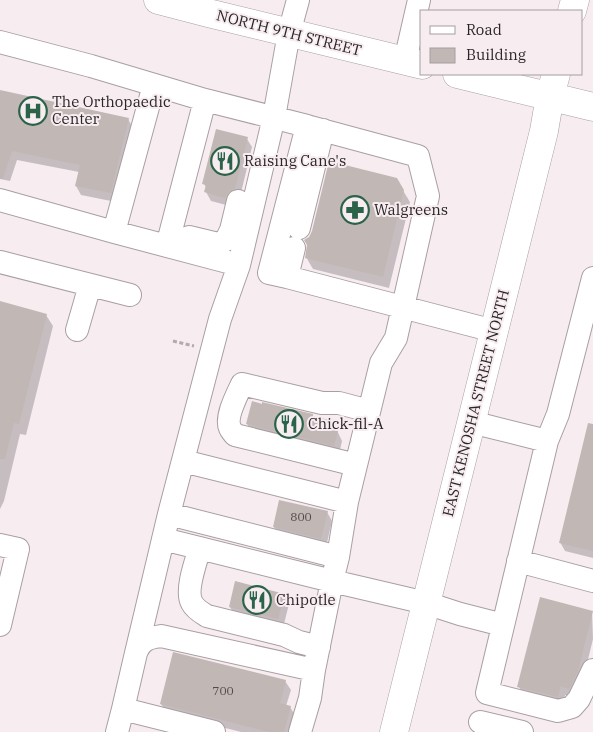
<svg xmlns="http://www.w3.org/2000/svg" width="593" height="732" viewBox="0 0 593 732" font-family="'IBM Plex Serif',serif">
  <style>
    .shadow { fill: #0003 }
    .building { fill: #c1b7b5 }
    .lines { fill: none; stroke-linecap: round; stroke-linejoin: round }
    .minor-casing { stroke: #a99fa2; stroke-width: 24 }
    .major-casing { stroke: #a99fa2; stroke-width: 29 }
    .path { stroke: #b2aaad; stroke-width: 3; stroke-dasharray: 4 2.5; stroke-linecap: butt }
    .minor { stroke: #fff; stroke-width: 22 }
    .major { stroke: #fff; stroke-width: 28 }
    .labels { text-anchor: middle; stroke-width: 4; stroke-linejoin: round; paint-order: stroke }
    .number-label { font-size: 12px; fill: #504a4a }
    .street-label { font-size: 15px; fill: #2a2627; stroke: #f7edf1 }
    .poi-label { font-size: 15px; fill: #2a2627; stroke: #f7edf1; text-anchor: start }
  </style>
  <rect width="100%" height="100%" fill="#f7edf1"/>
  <path class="shadow" d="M0,92L128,119L133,128L116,202L81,195L76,186L79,172L17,160L10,181L0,179Z
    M247,139L252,147L240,197L230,206L211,201L206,192L207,189L204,184Z
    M396,179L410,202L389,288L313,269L306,257L308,245Z
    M0,303L46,315L53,326L26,435L20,434L4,501L0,509Z
    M313,417L333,422L342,441L339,454L252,433L247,424Z
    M593,425V558L565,551L560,542Z
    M327,512L332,521L326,547L279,536L274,527Z
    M284,595L289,604L283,628L235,616L230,607Z
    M592,612L593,639L583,680L574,697L565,695L563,706L524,696L519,687Z
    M285,681L291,690L286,706L290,707L295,715L291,732H241L167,713L161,704Z"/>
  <path class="building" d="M0,90L129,118L111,193L75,186L80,165L12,151L3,179H0Z
    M216,129L248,137L235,188L229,192L225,198L204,192L206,185L202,184Z
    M329,161L397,178L404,190L383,277L305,258L307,245L304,240L309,237L312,231Z
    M0,301L47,314L19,424L14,423L5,459H0Z
    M252,401L262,404V402L313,414V416L333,421L331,429L338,431L334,446L246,424Z
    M588,423L593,424V551L559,543Z
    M279,500L328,511L321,539L273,527Z
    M235,581L285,594L278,619L229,607Z
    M540,597L593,611L578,671L569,689L561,686L558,697L517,687Z
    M173,652L286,680L280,703L291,706L284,732H269L160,704Z"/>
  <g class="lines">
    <defs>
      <path id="minor" d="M0,42L91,66L205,100L307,126
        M405,61L419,0
        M0,200L114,232L239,265
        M299,228L323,130
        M114,232L154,85
        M189,237L218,244L226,240L231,230L238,201
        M167,246L205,100
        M0,262L130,295
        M287,277L294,248
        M77,330L90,285
        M494,331C425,313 356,295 287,277L269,273L307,126L418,156L428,196L396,338L381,363L347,502L338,557L332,581L426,603L460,614L503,625
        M471,422L547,441L558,414L593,278
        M547,441L487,693L558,711L572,707L579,699L593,670
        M183,461L347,502
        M356,465L235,435C234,434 230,429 230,428C225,417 237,395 242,384L322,403H339L369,411
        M169,514L338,557
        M163,539L332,581L314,670L310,698L300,732
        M0,545L18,549L0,625
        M200,548C196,561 185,591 192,603C195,609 202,613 207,616L284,635L299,642L319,647
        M518,561L593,581
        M136,653L169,514L220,319L239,265L274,117L289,33L298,0
        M123,709L136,653C141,640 148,638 161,636L314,670
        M480,722L522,732
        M117,732L123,709L214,732"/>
      <path id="major" d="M158,0L208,13L422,65
        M572,11L575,0
        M457,74L593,107
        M394,732L544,131L550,96L556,74"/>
    </defs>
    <use href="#minor" class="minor-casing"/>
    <use href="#major" class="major-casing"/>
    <path class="path" d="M173,341L194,346"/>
    <use href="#minor" class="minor"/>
    <use href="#major" class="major"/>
  </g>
  <defs>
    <symbol id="hospital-ring" viewBox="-11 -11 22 22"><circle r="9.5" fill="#f7edf1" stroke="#2b634a" stroke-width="1.5"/><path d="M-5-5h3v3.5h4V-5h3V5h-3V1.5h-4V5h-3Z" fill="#2b634a"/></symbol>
    <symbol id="restaurant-ring" viewBox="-11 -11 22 22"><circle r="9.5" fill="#f7edf1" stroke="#2b634a" stroke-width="1.5"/><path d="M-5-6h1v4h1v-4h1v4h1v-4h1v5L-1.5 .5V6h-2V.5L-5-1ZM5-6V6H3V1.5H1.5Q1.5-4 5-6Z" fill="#2b634a"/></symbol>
    <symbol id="pharmacy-ring" viewBox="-11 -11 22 22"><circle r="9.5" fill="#f7edf1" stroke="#2b634a" stroke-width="1.5"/><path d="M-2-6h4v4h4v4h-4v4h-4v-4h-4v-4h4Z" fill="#2b634a"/></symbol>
  </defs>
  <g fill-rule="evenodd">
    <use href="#hospital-ring" x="17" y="95" width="32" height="32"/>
    <use href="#restaurant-ring" x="209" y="145" width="32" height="32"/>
    <use href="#pharmacy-ring" x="339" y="194" width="32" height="32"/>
    <use href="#restaurant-ring" x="273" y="408" width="32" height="32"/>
    <use href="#restaurant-ring" x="241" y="584" width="32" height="32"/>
  </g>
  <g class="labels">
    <g class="number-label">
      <text x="301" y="521">800</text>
      <text x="223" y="695">700</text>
    </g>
    <g class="street-label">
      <text transform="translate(289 33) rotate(14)" y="5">NORTH 9TH STREET</text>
      <text transform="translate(476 403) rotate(-76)" y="5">EAST KENOSHA STREET NORTH</text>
    </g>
    <g class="poi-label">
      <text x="52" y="107">The Orthopaedic<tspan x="52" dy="17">Center</tspan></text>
      <text x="244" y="166">Raising Cane's</text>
      <text x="374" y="215">Walgreens</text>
      <text x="308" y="429">Chick-fil-A</text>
      <text x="276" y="605">Chipotle</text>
    </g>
  </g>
  <rect x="420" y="10" width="162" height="65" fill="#f7edf1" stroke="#a59da0"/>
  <rect x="430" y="26" width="25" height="8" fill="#ffffff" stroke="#a59da0"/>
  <text x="466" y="35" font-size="15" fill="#2a2627">Road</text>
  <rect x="430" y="48" width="25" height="15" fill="#c1b7b5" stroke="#a59da0"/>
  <text x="466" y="60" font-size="15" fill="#2a2627">Building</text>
</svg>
